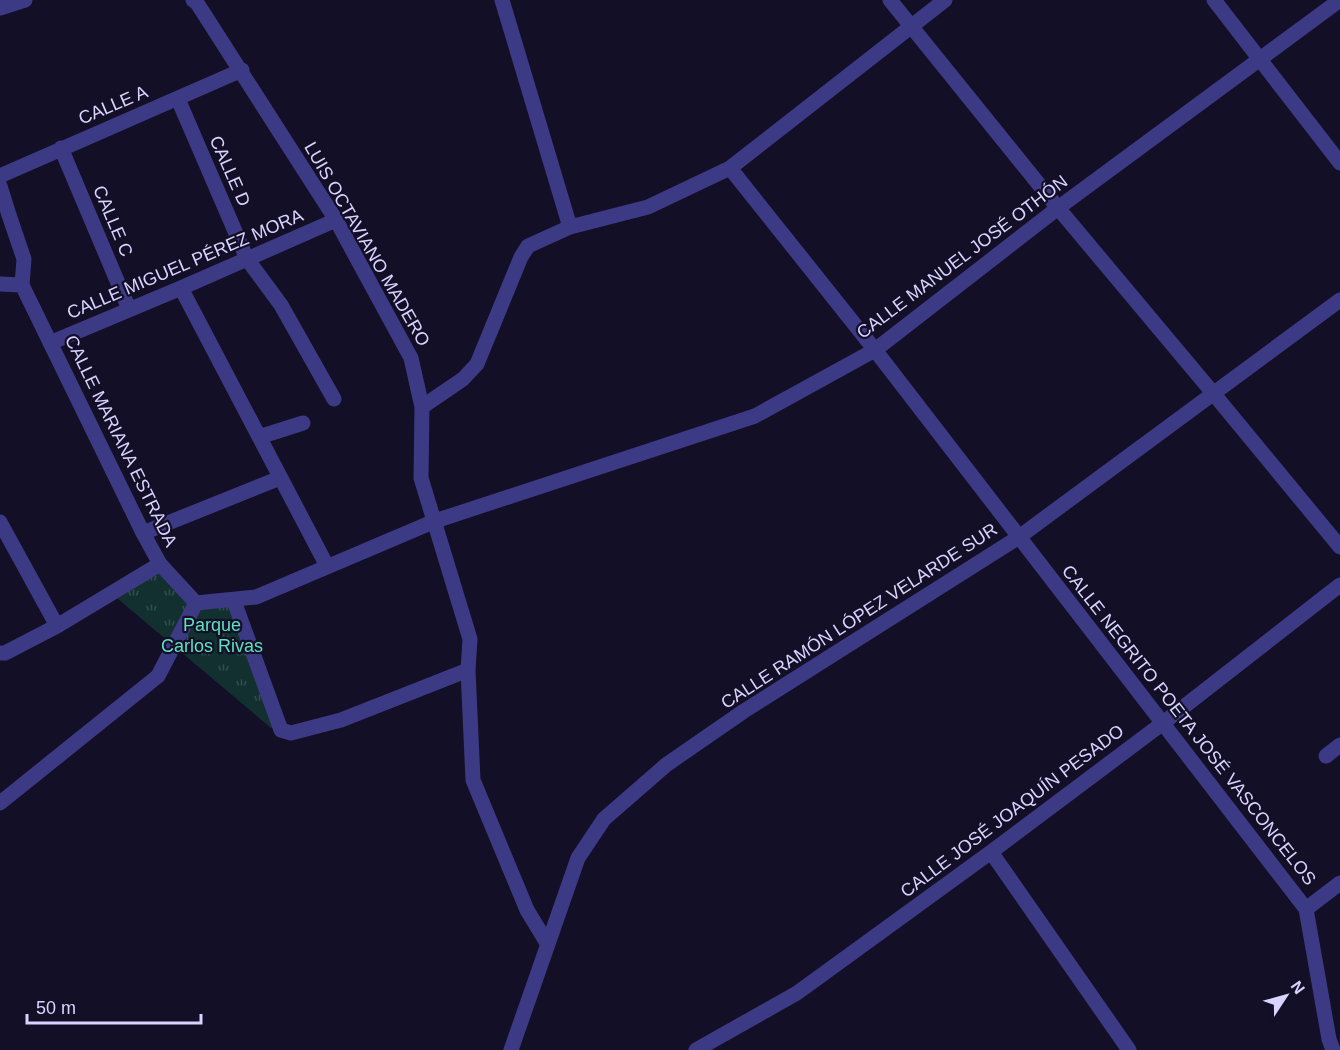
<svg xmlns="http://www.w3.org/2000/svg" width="1340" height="1050" viewBox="0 0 1340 1050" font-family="Helvetica,sans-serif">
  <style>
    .park { fill: url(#park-tufts) }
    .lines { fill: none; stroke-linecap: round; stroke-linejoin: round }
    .pedestrian { stroke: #3d3a85; stroke-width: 15 }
    .minor { stroke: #3d3a85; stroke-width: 15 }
    .tertiary { stroke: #3d3a85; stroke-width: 15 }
    .labels { text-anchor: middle; stroke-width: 4.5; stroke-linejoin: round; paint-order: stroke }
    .street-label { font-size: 18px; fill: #d9d4ff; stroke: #130f26 }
    .park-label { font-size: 18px; fill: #5fe0c0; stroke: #130f26 }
  </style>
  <defs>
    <pattern id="park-tufts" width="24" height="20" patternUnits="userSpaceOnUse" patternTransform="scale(1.5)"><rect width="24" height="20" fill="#12302f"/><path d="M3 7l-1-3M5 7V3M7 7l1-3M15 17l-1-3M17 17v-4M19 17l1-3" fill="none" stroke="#344d4e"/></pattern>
  </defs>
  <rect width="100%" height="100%" fill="#130f26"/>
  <path class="park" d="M159,566L191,604L235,603L280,725L271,728L111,593Z"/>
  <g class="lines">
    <path class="pedestrian" d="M9,215L24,259L22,285
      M247,259L281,305L334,399
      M143,533L280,478
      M234,601L281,730"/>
    <path class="minor" d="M193,0L197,3L336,220L411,358L422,407L421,478L470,639L468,670L473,780L527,910L547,943
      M502,0L570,227
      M890,0L1058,208L1213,393
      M1214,0L1340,163
      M0,8L25,0
      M178,99L247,259
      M61,148L129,309
      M730,168L875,350L1306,909L1329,1039L1333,1050
      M0,176L242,70
      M0,186L9,215
      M0,284L22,285L143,533L160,564L196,603L256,597L435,521L755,416L875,350L1058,208L1340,0
      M181,288L327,566
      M50,343L181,288L336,220
      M422,407L463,379L477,364L521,257L528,246L570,227L648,207L730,168L945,0
      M259,437L303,423
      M0,522L57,626
      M0,653H5L57,626L160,564
      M281,730L291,733L341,720L468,670
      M1326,756L1340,745
      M0,803L158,676L196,603
      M991,852L1129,1050
      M1306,909L1340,883
      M696,1050L797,993L991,852L1163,723L1340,585"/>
    <path class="tertiary" d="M1213,393L1340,547
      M511,1050L578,858L604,819L666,765L744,711L1019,537L1340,300"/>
  </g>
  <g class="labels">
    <g class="street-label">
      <text transform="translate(113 105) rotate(-23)" y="6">CALLE A</text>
      <text transform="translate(230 171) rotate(66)" y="6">CALLE D</text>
      <text transform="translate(113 221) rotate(67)" y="6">CALLE C</text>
      <text transform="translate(367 244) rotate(60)" y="6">LUIS OCTAVIANO MADERO</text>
      <text transform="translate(962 257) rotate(-37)" y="6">CALLE MANUEL JOSÉ OTHÓN</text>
      <text transform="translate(185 264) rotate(-23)" y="6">CALLE MIGUEL PÉREZ MORA</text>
      <text transform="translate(121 441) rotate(64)" y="6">CALLE MARIANA ESTRADA</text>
      <text transform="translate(859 616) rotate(-33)" y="6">CALLE RAMÓN LÓPEZ VELARDE SUR</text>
      <text transform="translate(1189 725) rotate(52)" y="6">CALLE NEGRITO POETA JOSÉ VASCONCELOS</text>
      <text transform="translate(1012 811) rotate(-37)" y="6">CALLE JOSÉ JOAQUÍN PESADO</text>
    </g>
    <g class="park-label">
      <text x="212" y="631">Parque<tspan x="212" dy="21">Carlos Rivas</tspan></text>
    </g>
  </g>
  <g transform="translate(1286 996) rotate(54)" stroke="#130f26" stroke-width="4.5" paint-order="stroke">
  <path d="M0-4.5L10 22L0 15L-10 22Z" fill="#d9d4ff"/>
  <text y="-9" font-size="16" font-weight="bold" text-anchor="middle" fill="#d9d4ff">N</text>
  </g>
  <path d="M27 1014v9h174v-9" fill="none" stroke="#d9d4ff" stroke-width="3"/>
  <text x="36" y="1014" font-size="18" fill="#d9d4ff" stroke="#130f26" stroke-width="4.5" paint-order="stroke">50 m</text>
</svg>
